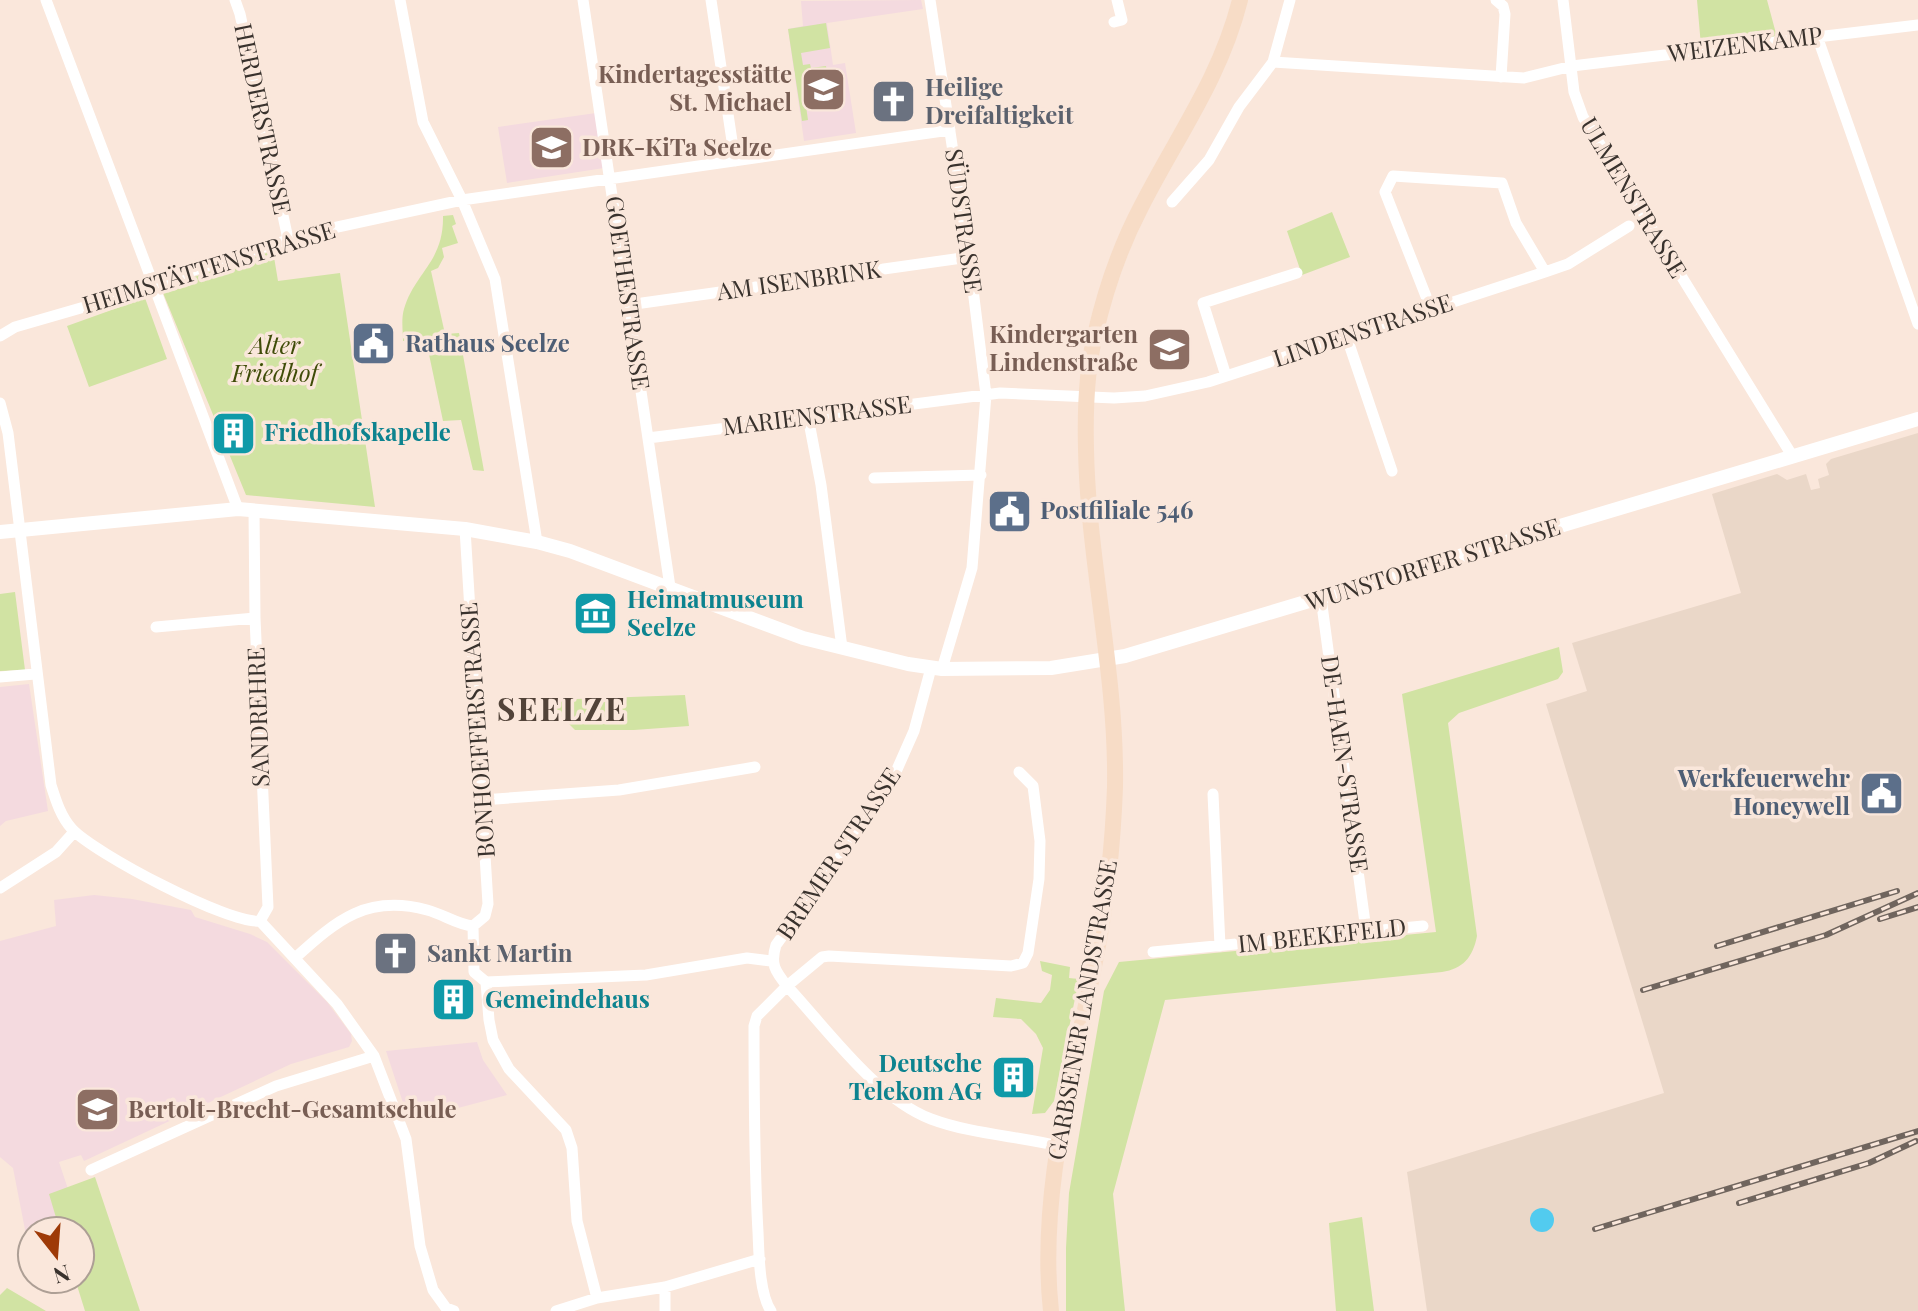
<svg xmlns="http://www.w3.org/2000/svg" width="1918" height="1311" viewBox="0 0 1918 1311" font-family="'Playfair Display',serif">
  <style>
    .industrial { fill: #ead7c8 }
    .education { fill: #f4dadf }
    .green { fill: #d1e3a3 }
    .water { fill: #52cbef }
    .lines { fill: none; stroke-linecap: round; stroke-linejoin: round }
    .minor { stroke: #fff; stroke-width: 11 }
    .tertiary { stroke: #fff; stroke-width: 14 }
    .secondary { stroke: #f7dcc6; stroke-width: 16 }
    .rail-casing { stroke: #70655e; stroke-width: 6 }
    .rail { stroke: #fae7db; stroke-width: 3; stroke-dasharray: 9; stroke-linecap: butt }
    .labels { text-anchor: middle; stroke-width: 7; stroke-linejoin: round; paint-order: stroke }
    .street-label { font-size: 24px; fill: #39322d; stroke: #fae7db }
    .education-label { font-size: 24px; font-weight: bold; fill: #785e54; stroke: #fae7db; text-anchor: end }
    .worship-label { font-size: 24px; font-weight: bold; fill: #5b616d; stroke: #fae7db; text-anchor: start }
    .service-label { font-size: 24px; font-weight: bold; fill: #4e5e75; stroke: #fae7db; text-anchor: start }
    .park-label { font-size: 24px; font-style: italic; fill: #3f4c08; stroke: #fae7db }
    .culture-label { font-size: 24px; font-weight: bold; fill: #0d838f; stroke: #fae7db; text-anchor: start }
    .district-label { font-size: 32px; font-weight: bold; letter-spacing: 2px; fill: #524339; stroke: #fae7db }
  </style>
  <rect width="100%" height="100%" fill="#fae7db"/>
  <path class="industrial" d="M1918,433V1311H1427L1407,1172L1664,1093L1546,704L1587,691L1572,643L1741,593L1712,494L1777,474L1787,480L1806,474L1811,490L1820,488L1818,479L1829,475L1826,464L1831,459Z"/>
  <path class="education" d="M921,0L923,9L827,23L833,65L845,63L856,133L804,141L788,29L803,26L801,1Z
    M596,113L604,168L507,183L498,127Z
    M29,684L48,811L6,821L0,826V687Z
    M94,895L132,899L191,910L195,917L250,934L267,942L327,1002L351,1034L352,1041L349,1047L291,1064L84,1161L81,1155L59,1162L68,1189L59,1217L39,1231H32V1236L27,1240L13,1168L0,1157V941L56,926L54,900Z
    M477,1042L483,1060L507,1095L409,1121L386,1051Z"/>
  <path class="green" d="M1697,0H1767L1778,41L1701,46Z
    M826,23L830,48L801,53L803,65L810,64L811,68L826,66L831,97L813,99L814,105L806,106L808,120L802,121L788,29Z
    M1332,212L1350,257L1302,275L1287,231Z
    M453,215L456,224L452,226L458,243L442,248L444,257L438,268L431,271L445,334L459,333L484,471L473,470L461,420L443,421L426,340L403,341C403,331 401,319 404,309C415,272 444,262 443,216Z
    M273,251L278,281L340,273L375,507L246,495L161,288Z
    M145,298L167,359L89,387L67,326Z
    M15,592L25,670L0,671V594Z
    M1559,647L1563,672L1558,679L1459,713L1448,723L1477,936C1473,957 1463,969 1442,972L1165,1000L1113,1194L1125,1311H1066V1248L1069,1193L1104,991L1119,962L1436,932L1402,694Z
    M685,695L689,726L634,730H575L567,722H551L549,700Z
    M1040,961L1070,967L1069,978L1079,979L1054,1101L1045,1113L1032,1114L1043,1048L1036,1034L1021,1019L993,1017L996,998L1041,1003L1050,990L1052,975L1042,971Z
    M95,1177L140,1311H85L75,1279H80V1231H60L49,1194Z
    M1362,1217L1374,1311H1336L1329,1223Z
    M7,1288L46,1311H0V1295Z"/>
  <path class="water" d="M1530 1220a12 12 0 1 1 24 0a12 12 0 1 1-24 0Z"/>
  <g class="lines">
    <path class="minor" d="M46,0L238,509
      M235,0L240,14L288,239
      M400,0L423,122L462,200L495,279L537,542
      M583,0L670,587
      M711,0L735,161
      M930,0L969,257L986,395L972,568L942,669
      M1496,0L1503,6L1505,14L1501,77
      M1563,0L1574,92L1583,117L1793,457
      M1114,22L1122,20L1117,0
      M1817,36L1918,324
      M1273,62L1524,78L1572,66L1918,25
      M1172,202L1209,160L1239,107L1273,62L1290,0
      M628,305L969,257
      M1431,309L1385,192L1393,176L1502,183L1516,223L1545,272
      M0,336L15,327L105,301L240,254L319,231L462,200L950,130
      M1347,338L1392,471
      M1226,376L1203,303L1297,273
      M0,403L8,433L51,785C56,801 61,817 72,829C94,853 230,925 260,921
      M808,417L821,485L842,648
      M648,438L1000,393L1114,398L1145,396L1208,382L1545,272L1568,264L1629,226
      M874,478L981,475
      M254,510L255,618L268,907L260,921
      M465,529L488,904L485,916L473,926
      M1321,598L1366,930
      M156,627L255,618
      M0,677L35,674
      M1019,772L1033,786L1040,841L1039,879L1028,953L1023,963L1011,966L829,956L822,957L787,986C827,1029 876,1098 931,1119C971,1134 1017,1136 1058,1146
      M1213,794L1220,946
      M482,800L619,790L755,767
      M0,888L56,852L74,832
      M260,921L337,1004L374,1056L406,1139L420,1246L433,1290L446,1308L454,1311
      M473,926L474,972L486,982L489,1020L493,1040L509,1069L566,1130L572,1148L577,1221L597,1298
      M1153,952L1423,926
      M295,958C337,920 367,894 427,910C443,914 458,925 473,926
      M486,982L646,975L747,958L771,961
      M91,1170L276,1086L374,1056
      M556,1311L597,1298L665,1287L760,1259
      M665,1311V1287
      M771,1311C759,1293 759,1253 758,1232C754,1163 754,1095 754,1026L757,1016L787,986C775,971 770,964 776,945L887,792L914,731L931,668"/>
    <path class="tertiary" d="M0,532L238,509L465,529L537,542L570,551L803,638L908,664L942,669L1051,668L1125,656L1918,419"/>
    <path class="secondary" d="M1051,1311C1038,1192 1074,1071 1096,956C1107,900 1113,844 1115,787C1117,674 1088,562 1086,449C1085,411 1086,372 1095,335C1105,291 1120,247 1141,207C1177,136 1220,79 1240,0"/>
    <defs>
      <path id="rail" d="M1880,919L1918,907
        M1717,946L1897,891
        M1643,990L1826,935L1918,893
        M1739,1203L1869,1163L1916,1141
        M1595,1229L1918,1131"/>
    </defs>
    <use href="#rail" class="rail-casing"/>
    <use href="#rail" class="rail"/>
  </g>
  <defs>
    <symbol id="school-square" viewBox="-11 -11 22 22"><rect x="-9" y="-9" width="18" height="18" rx="4" fill="#8d6e63" stroke="#fae7db"/><path d="M0-5L7-2L0 1L-7-2ZM-4 1L0 2.5L4 1V4Q0 6-4 4Z" fill="#fff"/></symbol>
    <symbol id="church-square" viewBox="-11 -11 22 22"><rect x="-9" y="-9" width="18" height="18" rx="4" fill="#6b7280" stroke="#fae7db"/><path d="M-1.2-6h2.4v3.5h3.3v2.4h-3.3V6h-2.4V-.1h-3.3v-2.4h3.3Z" fill="#fff"/></symbol>
    <symbol id="civic-square" viewBox="-11 -11 22 22"><rect x="-9" y="-9" width="18" height="18" rx="4" fill="#5c6f8a" stroke="#fae7db"/><path d="M-.6-6.5H3V-4.5H.6V-3L4-1V1h2V6H-6V1h2V-1L-.6-3ZM-1.2 2.5V6h2.4V2.5Z" fill="#fff"/></symbol>
    <symbol id="building-square" viewBox="-11 -11 22 22"><rect x="-9" y="-9" width="18" height="18" rx="4" fill="#0f9aa8" stroke="#fae7db"/><path d="M-4-6H4V6H1V3H-1V6H-4ZM-2.5-4.3h1.7v1.8h-1.7ZM.8-4.3h1.7v1.8H.8ZM-2.5-1h1.7V.8h-1.7ZM.8-1h1.7V.8H.8Z" fill="#fff"/></symbol>
    <symbol id="museum-square" viewBox="-11 -11 22 22"><rect x="-9" y="-9" width="18" height="18" rx="4" fill="#0f9aa8" stroke="#fae7db"/><path d="M0-6L6-3V-2H-6V-3ZM-5-1h2V3h-2ZM-1-1h2V3h-2ZM3-1h2V3H3ZM-6 4H6V6H-6Z" fill="#fff"/></symbol>
  </defs>
  <g fill-rule="evenodd">
    <use href="#school-square" x="798" y="64" width="51" height="51"/>
    <use href="#church-square" x="868" y="76" width="51" height="51"/>
    <use href="#school-square" x="526" y="122" width="51" height="51"/>
    <use href="#civic-square" x="348" y="318" width="51" height="51"/>
    <use href="#school-square" x="1144" y="324" width="51" height="51"/>
    <use href="#building-square" x="208" y="408" width="51" height="51"/>
    <use href="#civic-square" x="984" y="486" width="51" height="51"/>
    <use href="#museum-square" x="570" y="588" width="51" height="51"/>
    <use href="#civic-square" x="1856" y="768" width="51" height="51"/>
    <use href="#church-square" x="370" y="928" width="51" height="51"/>
    <use href="#building-square" x="428" y="974" width="51" height="51"/>
    <use href="#building-square" x="988" y="1052" width="51" height="51"/>
    <use href="#school-square" x="72" y="1084" width="51" height="51"/>
  </g>
  <g class="labels">
    <g class="street-label">
      <text transform="translate(1745 45) rotate(-7)" y="8">WEIZENKAMP</text>
      <text transform="translate(262 119) rotate(78)" y="8">HERDERSTRASSE</text>
      <text transform="translate(1633 198) rotate(59)" y="8">ULMENSTRASSE</text>
      <text transform="translate(963 221) rotate(82)" y="8">SÜDSTRASSE</text>
      <text transform="translate(209 268) rotate(-17)" y="8">HEIMSTÄTTENSTRASSE</text>
      <text transform="translate(799 281) rotate(-8)" y="8">AM ISENBRINK</text>
      <text transform="translate(627 293) rotate(82)" y="8">GOETHESTRASSE</text>
      <text transform="translate(1363 331) rotate(-18)" y="8">LINDENSTRASSE</text>
      <text transform="translate(817 416) rotate(-7)" y="8">MARIENSTRASSE</text>
      <text transform="translate(1433 565) rotate(-17)" y="8">WUNSTORFER STRASSE</text>
      <text transform="translate(259 717) rotate(-92)" y="8">SANDREHRE</text>
      <text transform="translate(478 730) rotate(-94)" y="8">BONHOEFFERSTRASSE</text>
      <text transform="translate(1344 764) rotate(82)" y="8">DE-HAEN-STRASSE</text>
      <text transform="translate(839 854) rotate(-56)" y="8">BREMER STRASSE</text>
      <text transform="translate(1322 936) rotate(-6)" y="8">IM BEEKEFELD</text>
      <text transform="translate(1083 1010) rotate(-80)" y="8">GARBSENER LANDSTRASSE</text>
    </g>
    <g class="education-label">
      <text x="792" y="83">Kindertagesstätte<tspan x="792" dy="28">St. Michael</tspan></text>
      <text x="582" y="156" text-anchor="start">DRK-KiTa Seelze</text>
      <text x="1138" y="343">Kindergarten<tspan x="1138" dy="28">Lindenstraße</tspan></text>
      <text x="128" y="1118" text-anchor="start">Bertolt-Brecht-Gesamtschule</text>
    </g>
    <g class="worship-label">
      <text x="925" y="96">Heilige<tspan x="925" dy="28">Dreifaltigkeit</tspan></text>
      <text x="427" y="962">Sankt Martin</text>
    </g>
    <g class="service-label">
      <text x="405" y="352">Rathaus Seelze</text>
      <text x="1040" y="519">Postfiliale 546</text>
      <text x="1850" y="787" text-anchor="end">Werkfeuerwehr<tspan x="1850" dy="28">Honeywell</tspan></text>
    </g>
    <g class="park-label">
      <text x="275" y="354">Alter<tspan x="275" dy="28">Friedhof</tspan></text>
    </g>
    <g class="culture-label">
      <text x="264" y="441">Friedhofskapelle</text>
      <text x="627" y="608">Heimatmuseum<tspan x="627" dy="28">Seelze</tspan></text>
      <text x="485" y="1008">Gemeindehaus</text>
      <text x="982" y="1072" text-anchor="end">Deutsche<tspan x="982" dy="28">Telekom AG</tspan></text>
    </g>
    <g class="district-label">
      <text x="562" y="721">SEELZE</text>
    </g>
  </g>
  <g transform="translate(56 1255) rotate(163)"><circle r="38" fill="#fae7db" stroke="#ad9f95" stroke-width="2"/>
  <path d="M0-6L14 30L0 20L-14 30Z" fill="#9e3a07"/>
  <text y="-12" font-size="22" font-weight="bold" text-anchor="middle" fill="#39322d">N</text>
  </g>
</svg>
